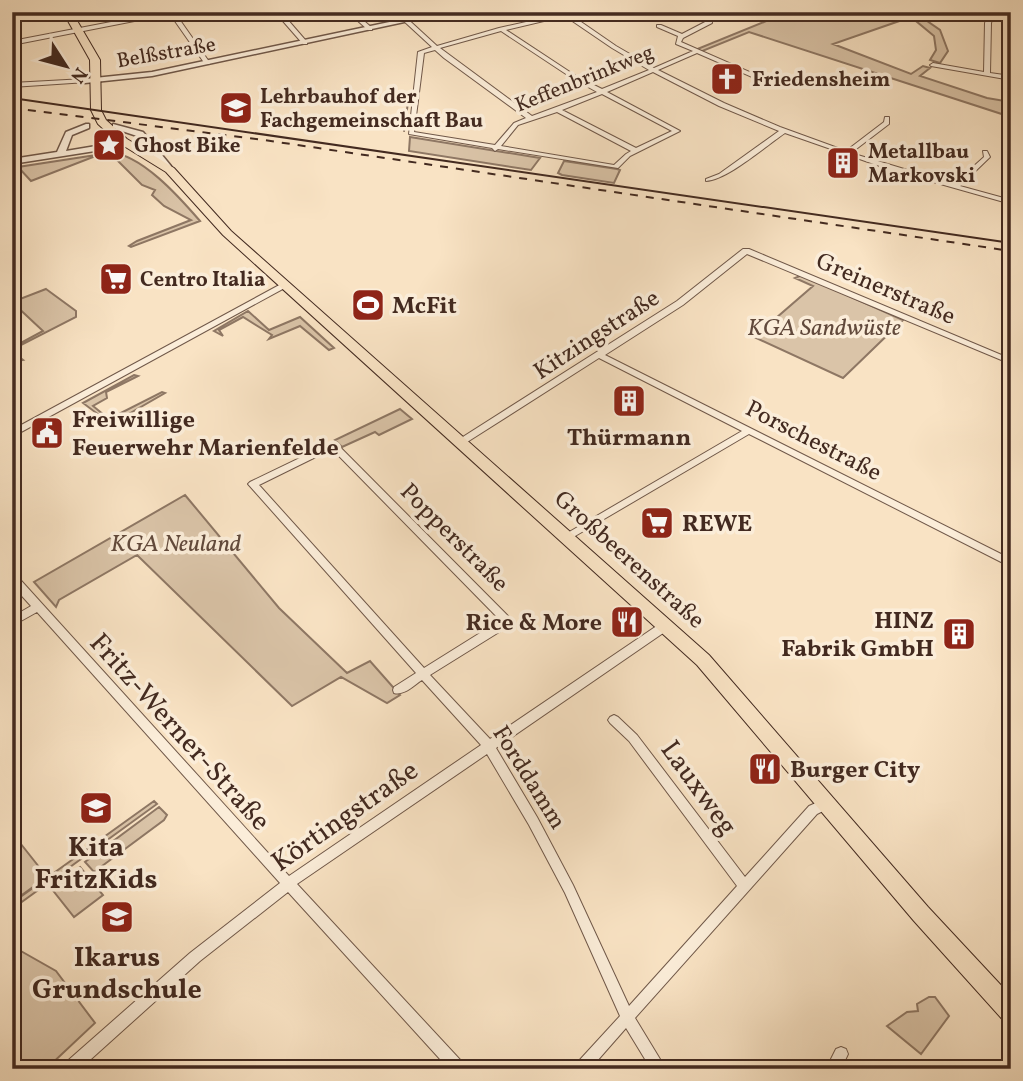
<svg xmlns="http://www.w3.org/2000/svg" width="1023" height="1081" viewBox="0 0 1023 1081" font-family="Vollkorn,serif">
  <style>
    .green { fill: #dac4a8; stroke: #8e7764; stroke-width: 2 }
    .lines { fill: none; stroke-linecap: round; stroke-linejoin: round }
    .stream { stroke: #8b7361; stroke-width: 2 }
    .minor-casing { stroke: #705849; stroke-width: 2 }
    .tertiary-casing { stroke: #705849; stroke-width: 3 }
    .primary-casing { stroke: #432a20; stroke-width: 2 }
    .minor { fill: #fbedd9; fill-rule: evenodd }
    .tertiary { fill: #fbedd9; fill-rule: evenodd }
    .primary { fill: #f9e3c4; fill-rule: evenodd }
    .tram { stroke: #432a20; stroke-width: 2 }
    .rail { stroke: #432a20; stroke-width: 2; stroke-dasharray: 8 8; stroke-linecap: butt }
    .labels { text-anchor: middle; stroke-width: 7; stroke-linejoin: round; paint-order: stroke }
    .far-street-label { font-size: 21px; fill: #432a20; stroke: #fbedd9 }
    .far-poi-label { font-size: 21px; font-weight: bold; fill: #432a20; stroke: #fbedd9; text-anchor: start }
    .street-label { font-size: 24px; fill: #432a20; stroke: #fbedd9 }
    .poi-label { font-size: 24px; font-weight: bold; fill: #432a20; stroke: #fbedd9; text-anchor: start }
    .park-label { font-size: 24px; font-style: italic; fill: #61493b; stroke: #fbedd9 }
    .near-street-label { font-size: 28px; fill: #432a20; stroke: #fbedd9 }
    .near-poi-label { font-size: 28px; font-weight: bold; fill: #432a20; stroke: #fbedd9 }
  </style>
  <rect width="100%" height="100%" fill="#f9e3c4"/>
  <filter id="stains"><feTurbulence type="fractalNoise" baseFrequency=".00286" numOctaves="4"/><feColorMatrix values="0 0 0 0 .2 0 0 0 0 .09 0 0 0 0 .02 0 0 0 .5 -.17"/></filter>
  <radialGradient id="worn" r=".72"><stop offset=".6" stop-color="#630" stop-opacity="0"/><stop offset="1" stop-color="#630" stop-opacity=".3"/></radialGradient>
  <path class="green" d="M742,12C762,12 779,17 799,12H914L940,30L948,51L940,63L930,60L936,50L934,36L911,17L833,44L911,74L923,66L930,68L920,76L987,98L1011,102V117L749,32L700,52L695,50L764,22Z
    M410,137L540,158L531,170L409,151Z
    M109,153C140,152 181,199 200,221L131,247L129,246L137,241L191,220L164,206L152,195L155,190L142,185L113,156L93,157L31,181L18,167Z
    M564,161L617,169L620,170L614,183L562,175L558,173Z
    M802,275L903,320L843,378L754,337L813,286L795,278Z
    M46,289L76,311V317L15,348V354L23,360L12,362L13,347L43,331L12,302Z
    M248,311L269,330L300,317L334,348L329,350L300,326L269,339L272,335L243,317L219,330L223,336L214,331Z
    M134,375L138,376L106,392L107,398L93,406L109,419L162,392L165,393L120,419L123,421L111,424L83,403Z
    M400,409L412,419L379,435L375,432L342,447L335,440Z
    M185,495L279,608L347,673L370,661L400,695L387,703L341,677L292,706L137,555L59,600L56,607L34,582Z
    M154,801L157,804L12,909V903Z
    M159,807L167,815L164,820L94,872L85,862Z
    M13,834L47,877L12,902V835Z
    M80,867L103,895L74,917L51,888Z
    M12,946L56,971L95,1023L46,1069H12Z
    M929,997H935L949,1016L921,1054L887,1026L907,1012L918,1011L917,1004Z"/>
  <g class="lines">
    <path class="stream" d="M388,12L398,20
      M404,131L409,95"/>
    <defs>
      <path id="minor" d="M25,12H32L12,25V20Z
        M163,12H176L175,13L210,63L209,64H205L170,14L12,45V41Z
        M275,12H281L307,42V44H303Z
        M348,12H354L372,28V30H368Z
        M394,12H400L437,46L499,28L562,14V12H581L571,15L616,46L654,68L693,51L676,44L678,36L657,27V25H661L682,34L707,21L706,18L694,12H702L711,16L712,23L683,38L681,42L770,81V83H766L697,53L658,70L724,103L780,127L846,151L884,122L885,117H889V124L851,153L954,184L984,157L983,151H987L990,157L989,158L960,186L1011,200V204L891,170L785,133C766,146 727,180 706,181V179L719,174L779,131L719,106L653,72L607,92L680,131L630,156L618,168L498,149L495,151L492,148L409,134L418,52L432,47ZM565,16L612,48L649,70L602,89L576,76L506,30ZM501,31L572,78L597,92L532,116L440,48ZM435,50L444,58L526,118L514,123L495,145L414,132L424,53ZM602,94L672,131L636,148L562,110ZM557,112L631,151L626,154L614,165L501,146L518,125Z
        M989,12H995L991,23L990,73L1011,76V80L931,66L930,65L933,63L984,72L985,23Z
        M85,79L88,81L87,82L12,87V83Z
        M743,249H749L1011,359V364L747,254L683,305L605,355L1011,559V567L749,434L570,539H564L562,537L564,535L742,431L599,358L464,444H458L457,442L458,440L677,301Z
        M283,283H289L290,285L12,437V430Z
        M333,442L336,443L510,618L504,629L430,675L490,739L661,623H669L670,626L669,629L496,748L537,817L573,885L629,1006L737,886L629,741L610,723L608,720L610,717L614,715L618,717L637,735L745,877L809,806L827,798L831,799L833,803L831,807L817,814L635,1018L666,1069H651L626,1028L590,1069H574L576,1064L620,1016L565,893L529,825L487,754L297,884L464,1064L466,1069H449L288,892L200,961L80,1069H62L64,1064L190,953L280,883L37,612L12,626V617L31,606L12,585V574L16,575L289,876L481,745L422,680C414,685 404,696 394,693L393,690L394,687L416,673L248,484L250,482ZM332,449L499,619L496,623L424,668L259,485Z
        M841,1047L846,1049L848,1054L841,1069H826L836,1049Z"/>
      <path id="tertiary" d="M437,12H451L152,76L85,83L81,81L85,79L152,72Z
        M86,124H89V128L72,135L66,151L96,146L97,134L101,132L105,134L103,145L127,142L131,144L127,146L12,164V159L57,152L66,132Z
        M113,124L143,132L171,166V170H165L137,136L113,128Z"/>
      <path id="primary" d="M63,12H72L100,60L101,110L106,120L127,139L174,168L231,231L709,655L928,907L1011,996V1023L1003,1020L914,921L697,665L223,235L166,172L119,143L98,124L91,110L90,60Z"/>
    </defs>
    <use href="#minor" class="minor-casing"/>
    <use href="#tertiary" class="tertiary-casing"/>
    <use href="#primary" class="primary-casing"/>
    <use href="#minor" class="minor"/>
    <use href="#tertiary" class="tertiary"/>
    <use href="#primary" class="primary"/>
    <path class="tram" d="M12,98L1011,243"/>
    <path class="rail" d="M12,108L264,140L1011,251"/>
  </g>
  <defs>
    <symbol id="church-square" viewBox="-11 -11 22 22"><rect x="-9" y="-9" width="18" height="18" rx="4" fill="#8f2418" stroke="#fbedd9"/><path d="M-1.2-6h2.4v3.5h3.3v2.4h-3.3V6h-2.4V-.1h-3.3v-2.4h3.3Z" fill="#fff"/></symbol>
    <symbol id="university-square" viewBox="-11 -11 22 22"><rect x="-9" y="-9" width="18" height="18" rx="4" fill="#8f2418" stroke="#fbedd9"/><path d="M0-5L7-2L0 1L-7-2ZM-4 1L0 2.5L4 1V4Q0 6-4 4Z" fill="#fff"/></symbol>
    <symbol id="sight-square" viewBox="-11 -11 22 22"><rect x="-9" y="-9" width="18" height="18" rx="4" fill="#8f2418" stroke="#fbedd9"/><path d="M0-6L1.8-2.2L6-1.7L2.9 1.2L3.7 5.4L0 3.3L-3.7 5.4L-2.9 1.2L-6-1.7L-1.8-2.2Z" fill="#fff"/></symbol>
    <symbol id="building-square" viewBox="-11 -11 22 22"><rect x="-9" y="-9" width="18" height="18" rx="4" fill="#8f2418" stroke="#fbedd9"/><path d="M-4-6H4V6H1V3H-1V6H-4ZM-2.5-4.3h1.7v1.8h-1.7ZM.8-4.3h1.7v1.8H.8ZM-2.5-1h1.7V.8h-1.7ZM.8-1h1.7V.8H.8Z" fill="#fff"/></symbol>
    <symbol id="supermarket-square" viewBox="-11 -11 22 22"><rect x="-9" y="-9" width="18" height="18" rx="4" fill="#8f2418" stroke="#fbedd9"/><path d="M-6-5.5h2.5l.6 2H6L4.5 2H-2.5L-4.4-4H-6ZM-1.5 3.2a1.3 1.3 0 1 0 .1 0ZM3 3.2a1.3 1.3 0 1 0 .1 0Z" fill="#fff"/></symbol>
    <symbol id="stadium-square" viewBox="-11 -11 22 22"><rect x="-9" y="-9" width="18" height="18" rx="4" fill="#8f2418" stroke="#fbedd9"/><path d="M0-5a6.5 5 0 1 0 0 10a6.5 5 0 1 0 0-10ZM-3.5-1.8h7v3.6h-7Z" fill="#fff"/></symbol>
    <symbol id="civic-square" viewBox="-11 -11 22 22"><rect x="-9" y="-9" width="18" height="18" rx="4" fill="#8f2418" stroke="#fbedd9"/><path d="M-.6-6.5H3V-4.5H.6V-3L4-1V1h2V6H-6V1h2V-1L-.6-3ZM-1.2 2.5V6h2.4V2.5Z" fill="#fff"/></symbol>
    <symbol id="restaurant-square" viewBox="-11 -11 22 22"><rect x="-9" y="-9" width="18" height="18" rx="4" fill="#8f2418" stroke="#fbedd9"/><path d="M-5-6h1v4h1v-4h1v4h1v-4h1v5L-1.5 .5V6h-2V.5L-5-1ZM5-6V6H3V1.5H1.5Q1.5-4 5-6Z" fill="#fff"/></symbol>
    <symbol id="school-square" viewBox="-11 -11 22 22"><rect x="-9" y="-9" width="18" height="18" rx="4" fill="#8f2418" stroke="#fbedd9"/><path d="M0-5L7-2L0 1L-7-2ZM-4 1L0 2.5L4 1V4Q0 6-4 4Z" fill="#fff"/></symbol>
  </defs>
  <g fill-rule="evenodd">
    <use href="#church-square" x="708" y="60" width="38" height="38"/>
    <use href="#university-square" x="217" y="89" width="38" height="38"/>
    <use href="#sight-square" x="90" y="126" width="38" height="38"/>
    <use href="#building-square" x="824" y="144" width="38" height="38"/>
    <use href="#supermarket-square" x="97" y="260" width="38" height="38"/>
    <use href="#stadium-square" x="349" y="286" width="38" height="38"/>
    <use href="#building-square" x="610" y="382" width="38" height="38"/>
    <use href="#civic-square" x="28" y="414" width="38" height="38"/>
    <use href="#supermarket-square" x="638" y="504" width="38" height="38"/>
    <use href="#restaurant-square" x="608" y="603" width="38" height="38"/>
    <use href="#building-square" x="940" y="615" width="38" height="38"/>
    <use href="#restaurant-square" x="746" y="750" width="38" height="38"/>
    <use href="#school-square" x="77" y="789" width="38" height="38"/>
    <use href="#school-square" x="98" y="898" width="38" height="38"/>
  </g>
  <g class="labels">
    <g class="far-street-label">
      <text transform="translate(166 52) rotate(-10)" y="7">Belßstraße</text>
      <text transform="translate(584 78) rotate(-22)" y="7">Keffenbrinkweg</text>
    </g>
    <g class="far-poi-label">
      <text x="752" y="86">Friedensheim</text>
      <text x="260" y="103">Lehrbauhof der<tspan x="260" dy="24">Fachgemeinschaft Bau</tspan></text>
      <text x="134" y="152">Ghost Bike</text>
      <text x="868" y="158">Metallbau<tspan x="868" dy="24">Markovski</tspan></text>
      <text x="140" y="286">Centro Italia</text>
    </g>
    <g class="street-label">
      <text transform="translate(886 288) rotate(23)" y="8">Greinerstraße</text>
      <text transform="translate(596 334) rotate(-33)" y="8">Kitzingstraße</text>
      <text transform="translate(814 440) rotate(27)" y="8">Porschestraße</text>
      <text transform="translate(455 537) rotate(45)" y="8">Popperstraße</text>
      <text transform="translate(630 559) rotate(42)" y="8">Großbeerenstraße</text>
      <text transform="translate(530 777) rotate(58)" y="8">Forddamm</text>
    </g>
    <g class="poi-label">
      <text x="392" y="313">McFit</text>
      <text x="72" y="427">Freiwillige<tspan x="72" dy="28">Feuerwehr Marienfelde</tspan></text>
      <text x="629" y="445" text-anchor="middle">Thürmann</text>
      <text x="682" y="531">REWE</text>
      <text x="934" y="628" text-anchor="end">HINZ<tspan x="934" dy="28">Fabrik GmbH</tspan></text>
      <text x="602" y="630" text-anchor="end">Rice &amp; More</text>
      <text x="790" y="777">Burger City</text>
    </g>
    <g class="park-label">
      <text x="824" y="335">KGA Sandwüste</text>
      <text x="176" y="551">KGA Neuland</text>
    </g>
    <g class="near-street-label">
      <text transform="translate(181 731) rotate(48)" y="10">Fritz-Werner-Straße</text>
      <text transform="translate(700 787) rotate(54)" y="10">Lauxweg</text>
      <text transform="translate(344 815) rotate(-35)" y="10">Körtingstraße</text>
    </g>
    <g class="near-poi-label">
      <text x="96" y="856">Kita<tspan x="96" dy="32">FritzKids</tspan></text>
      <text x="117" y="966">Ikarus<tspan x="117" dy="32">Grundschule</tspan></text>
    </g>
  </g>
  <rect width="1023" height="1081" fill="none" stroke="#f9e3c4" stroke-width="42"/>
  <rect x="14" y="14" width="995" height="1053" fill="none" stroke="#432a20" stroke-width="3.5"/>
  <rect x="21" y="21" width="981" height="1039" fill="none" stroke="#432a20" stroke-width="2"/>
  <g transform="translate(66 66) rotate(126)" stroke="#fbedd9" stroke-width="5" paint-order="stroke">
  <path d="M0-5L12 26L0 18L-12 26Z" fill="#432a20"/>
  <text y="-10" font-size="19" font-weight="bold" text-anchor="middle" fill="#432a20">N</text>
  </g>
  <rect width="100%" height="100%" filter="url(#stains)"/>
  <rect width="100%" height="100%" fill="url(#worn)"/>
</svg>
